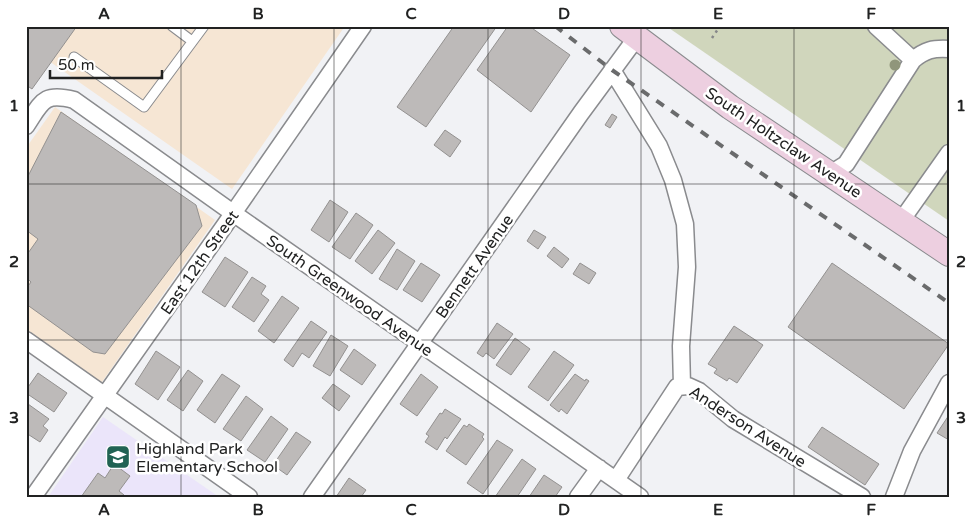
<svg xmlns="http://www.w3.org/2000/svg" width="975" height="523" viewBox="0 0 975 523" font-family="'Varela Round',sans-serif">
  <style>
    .industrial { fill: #f6e6d4 }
    .education { fill: #ebe5fa }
    .green { fill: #d0d6bc }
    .building { fill: #bdbab9; stroke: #939190 }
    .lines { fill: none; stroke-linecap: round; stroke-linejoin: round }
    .service-casing { stroke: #8a8b8e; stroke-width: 11 }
    .minor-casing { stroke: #8a8b8e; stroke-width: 19 }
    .secondary-casing { stroke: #8a8b8e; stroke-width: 26 }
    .path { stroke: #868789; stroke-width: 2.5; stroke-dasharray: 2.5 4; stroke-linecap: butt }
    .service { stroke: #fff; stroke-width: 9 }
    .minor { stroke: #fff; stroke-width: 16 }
    .secondary { stroke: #edcfe0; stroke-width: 24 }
    .rail { stroke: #6a6b6c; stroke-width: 4; stroke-dasharray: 9 9; stroke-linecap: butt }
    .tree { fill: #90967b }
    .grid { fill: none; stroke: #212222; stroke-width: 1; stroke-opacity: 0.55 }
    .labels { text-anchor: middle; stroke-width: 5; stroke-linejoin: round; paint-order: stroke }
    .street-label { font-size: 16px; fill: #212222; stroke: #fff }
    .poi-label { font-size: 16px; fill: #212222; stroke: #fff; text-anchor: start }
    .neatline { fill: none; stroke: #212222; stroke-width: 2 }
    .grid-label { font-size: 16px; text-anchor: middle; font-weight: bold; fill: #212222 }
  </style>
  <rect width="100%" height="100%" fill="#f1f2f5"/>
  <path class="industrial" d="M26,26H345L232,189L26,45Z
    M55,107L215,220L100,385L26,333V148Z"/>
  <path class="education" d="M103,417L219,497H48Z"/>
  <path class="green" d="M666,26H949V221Z"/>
  <path class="building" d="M26,26H77L32,89L26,85Z
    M454,26H497L426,127L397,107Z
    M508,26H529L570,55L531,112L477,70Z
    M61,112L196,205L202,226L105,354L93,352L26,304V289L31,282L26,277V256L38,239L26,230V180Z
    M612,114L617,117L610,128L605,125Z
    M445,130L461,141L450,157L434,145Z
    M330,200L348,212L329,242L311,230Z
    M356,213L373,225L350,259L332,247Z
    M378,230L395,243L372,274L355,261Z
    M534,230L546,237L538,249L527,241Z
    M554,247L569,259L562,268L547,256Z
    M397,249L415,261L397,290L379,279Z
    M225,257L248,272L225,307L202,292Z
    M421,263L440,275L422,302L403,290Z
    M580,263L596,273L589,284L573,274Z
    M832,263L949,344L904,409L788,327Z
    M252,277L266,286L261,294L269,300L254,322L232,307Z
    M282,296L299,308L274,343L258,331Z
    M311,321L327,332L309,358L302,353L293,367L284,360Z
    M497,323L513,334L494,359L486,353L483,357L477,353Z
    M734,326L763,345L737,383L729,378L727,381L714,373L717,369L708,364Z
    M331,335L348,346L330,376L313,366Z
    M515,338L530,349L511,375L496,365Z
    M354,349L376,365L362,385L340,370Z
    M156,351L180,367L158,400L135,384Z
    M554,351L574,365L548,401L528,387Z
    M188,370L203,381L183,411L167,400Z
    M38,373L67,393L54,412L26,393V390Z
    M222,374L240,386L215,423L197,410Z
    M421,374L438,387L417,416L400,404Z
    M575,374L585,381L586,379L589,381L567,414L561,409L559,412L550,405Z
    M333,384L350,396L339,411L322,398Z
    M246,396L263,409L241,441L223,429Z
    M28,404L49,419L43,426L48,430L40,442L26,433V406Z
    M445,409L461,419L447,439L445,437L437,450L425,442L429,436L426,434L440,413L442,414Z
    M949,415V440L937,433Z
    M271,416L288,429L265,462L247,450Z
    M469,424L484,434L482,437L484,439L466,465L446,451L464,425L467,427Z
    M822,427L879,464L865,485L808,447Z
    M296,432L311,442L287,475L273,465Z
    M497,440L513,450L483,494L467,483Z
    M522,459L536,469L517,497H495Z
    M114,464L130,476L119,491L124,495L123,497H81L98,473L105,478Z
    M544,475L562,487L555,497H529Z
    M349,478L366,490L361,497H336Z"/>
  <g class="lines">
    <defs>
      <path id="service" d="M172,26L192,41
        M74,57L144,107L204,26"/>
      <path id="minor" d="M876,26L913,60
        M612,70L659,146L673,180L685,224L687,267L681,346L682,386
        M26,126C42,102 43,92 74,100L233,213L640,497
        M830,174L846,164L913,60C925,50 933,48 949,49
        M901,221L949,153
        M26,340L249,497
        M616,480L677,387L688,386L699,391L733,419L862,497
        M33,497L225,225L363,26
        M312,497L581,113L637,37
        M578,497L599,468
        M894,497L912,451L949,383"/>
      <path id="secondary" d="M622,26L730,107L949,254"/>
    </defs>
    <use href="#service" class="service-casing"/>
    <use href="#minor" class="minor-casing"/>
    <use href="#secondary" class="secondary-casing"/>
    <path class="path" d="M712,38L720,26"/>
    <use href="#service" class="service"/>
    <use href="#minor" class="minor"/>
    <use href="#secondary" class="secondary"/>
    <path class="rail" d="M555,26L612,70L949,303"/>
  </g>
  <circle class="tree" cx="895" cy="65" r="5.5"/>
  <path class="grid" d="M181,26V497M334,26V497M488,26V497M641,26V497M794,26V497M26,184H949M26,340H949"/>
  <defs>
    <symbol id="school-square" viewBox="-11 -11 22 22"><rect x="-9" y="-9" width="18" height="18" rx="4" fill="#216353" stroke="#fff"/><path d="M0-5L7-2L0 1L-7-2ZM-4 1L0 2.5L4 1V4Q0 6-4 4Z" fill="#fff"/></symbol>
  </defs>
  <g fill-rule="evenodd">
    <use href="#school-square" x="104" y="443" width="28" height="28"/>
  </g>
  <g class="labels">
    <g class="street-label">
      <text transform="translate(784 142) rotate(34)" y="6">South Holtzclaw Avenue</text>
      <text transform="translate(199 262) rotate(-55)" y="6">East 12th Street</text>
      <text transform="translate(474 266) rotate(-55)" y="6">Bennett Avenue</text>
      <text transform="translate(350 295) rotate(35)" y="6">South Greenwood Avenue</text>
      <text transform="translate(748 426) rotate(33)" y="6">Anderson Avenue</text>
    </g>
    <g class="poi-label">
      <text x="136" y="454">Highland Park<tspan x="136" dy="18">Elementary School</tspan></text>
    </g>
  </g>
  <rect width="975" height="523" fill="none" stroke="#ffffff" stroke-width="55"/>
  <path d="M50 70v8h112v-8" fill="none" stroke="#212222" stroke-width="2.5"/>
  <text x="58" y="70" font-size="15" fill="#212222" stroke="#ffffff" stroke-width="4" paint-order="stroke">50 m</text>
  <rect x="28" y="28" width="920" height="468" class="neatline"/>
  <g class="grid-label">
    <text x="104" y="19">A</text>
    <text x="258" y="19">B</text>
    <text x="411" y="19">C</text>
    <text x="564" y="19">D</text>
    <text x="718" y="19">E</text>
    <text x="871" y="19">F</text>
    <text x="14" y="111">1</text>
    <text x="961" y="111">1</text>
    <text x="14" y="267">2</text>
    <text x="961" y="267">2</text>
    <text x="14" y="423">3</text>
    <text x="961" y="423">3</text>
    <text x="104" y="515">A</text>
    <text x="258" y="515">B</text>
    <text x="411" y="515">C</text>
    <text x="564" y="515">D</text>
    <text x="718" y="515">E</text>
    <text x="871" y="515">F</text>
  </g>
</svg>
